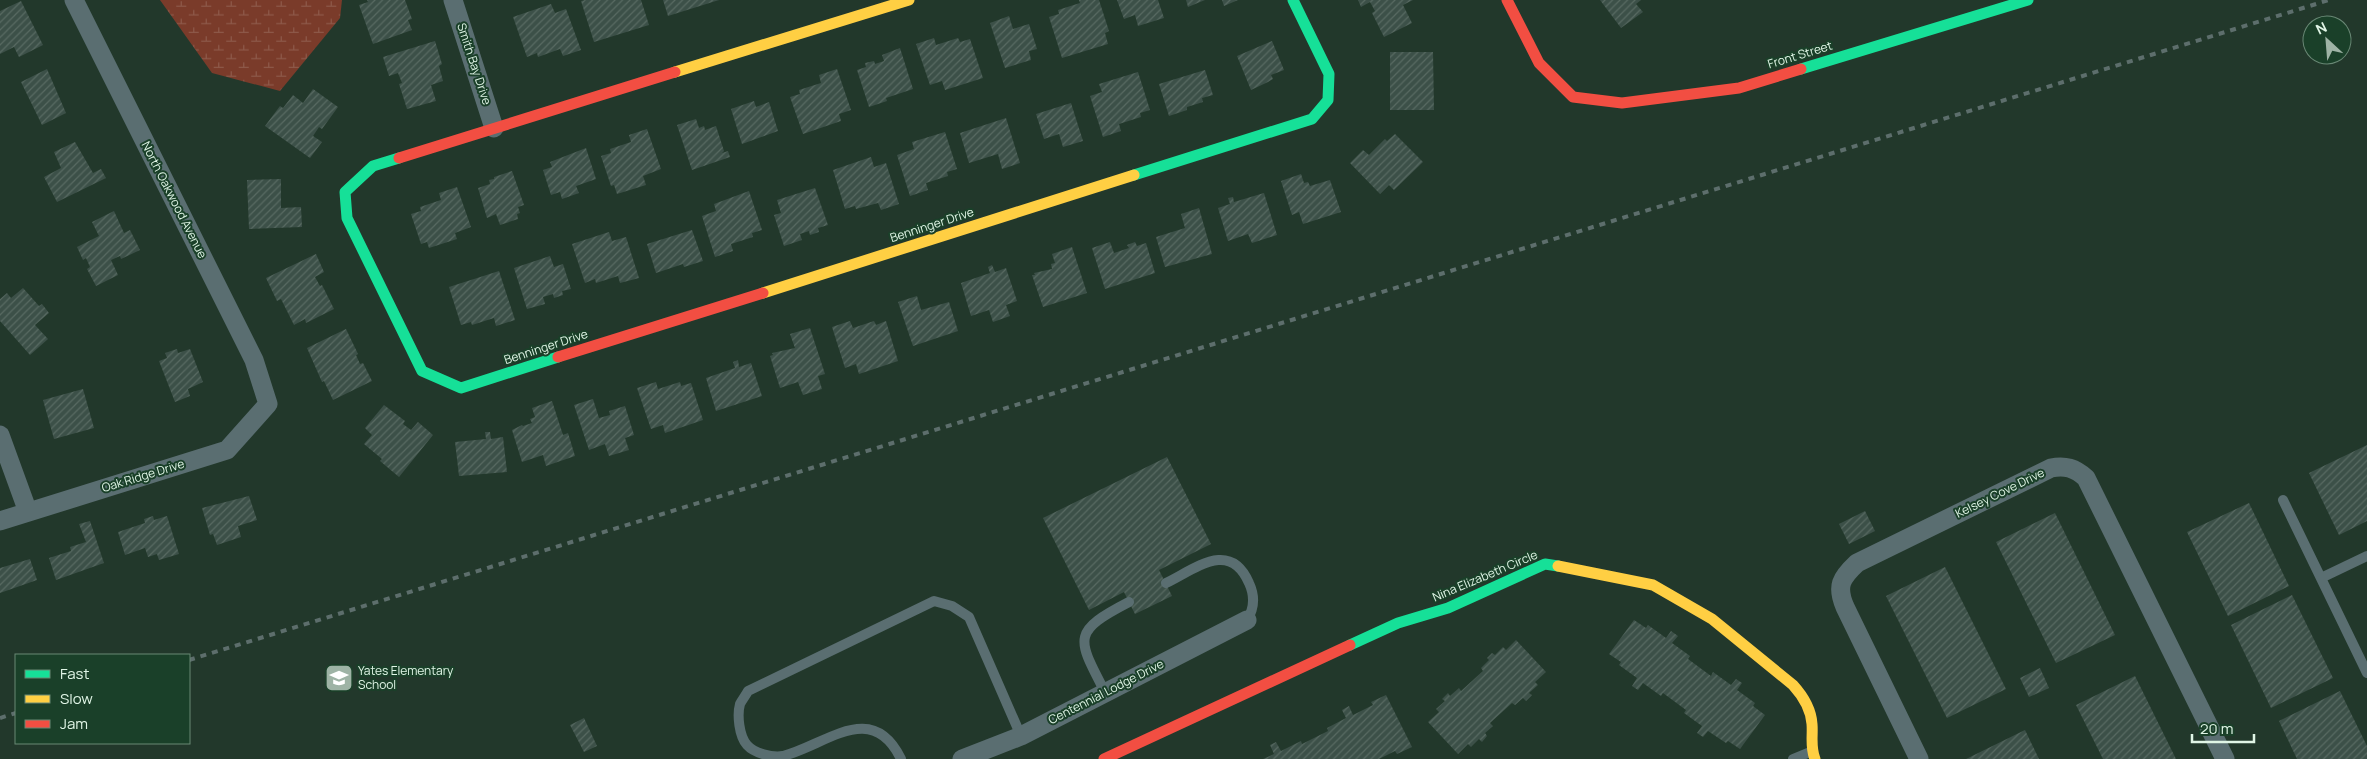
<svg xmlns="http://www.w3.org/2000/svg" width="2367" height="759" viewBox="0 0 2367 759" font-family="Manrope,sans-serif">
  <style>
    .wetland { fill: url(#wetland-marsh) }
    .building { fill: url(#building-hatch) }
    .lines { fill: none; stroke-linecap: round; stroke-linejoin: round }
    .lane { stroke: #5a6e71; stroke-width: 10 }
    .street { stroke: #5a6e71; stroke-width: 19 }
    .fast { stroke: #16e098; stroke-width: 11 }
    .slow { stroke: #ffcf43; stroke-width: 11 }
    .jam { stroke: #f24e42; stroke-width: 11 }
    .rail { stroke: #5d6e6c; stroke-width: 4; stroke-dasharray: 6 6; stroke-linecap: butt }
    .labels { text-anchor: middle; stroke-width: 4; stroke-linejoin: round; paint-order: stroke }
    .street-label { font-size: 12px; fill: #e0f5e6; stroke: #1a4029 }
    .poi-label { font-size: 12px; fill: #e0f5e6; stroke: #1a4029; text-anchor: start }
  </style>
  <defs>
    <pattern id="wetland-marsh" width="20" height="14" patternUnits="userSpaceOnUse" patternTransform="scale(1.25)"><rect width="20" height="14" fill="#7a3b2a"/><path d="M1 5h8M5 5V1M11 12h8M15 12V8" fill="none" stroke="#8d5849"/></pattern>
    <pattern id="building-hatch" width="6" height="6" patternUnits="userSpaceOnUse" patternTransform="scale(1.25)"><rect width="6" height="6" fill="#3c5048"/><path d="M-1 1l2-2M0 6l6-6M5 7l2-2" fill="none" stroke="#586a62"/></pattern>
  </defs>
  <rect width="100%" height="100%" fill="#22382b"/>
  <path class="wetland" d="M160,0H342L340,18L280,91L212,73Z"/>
  <path class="building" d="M367,0H405L412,19L408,20L412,30L373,44L359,5L368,2Z
    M585,0H641L649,25L594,42L581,1Z
    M663,0H719L668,16Z
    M1079,0H1099L1109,31L1105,33L1108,44L1062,58L1049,17L1059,14L1058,10L1080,3Z
    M1117,0H1158L1164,18L1138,26L1135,15L1124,19Z
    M1186,0H1205L1188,7Z
    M1222,0H1238L1224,6Z
    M1358,0H1413L1403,5L1412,23L1384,37L1372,13L1375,11L1370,2L1361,7Z
    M1600,0H1641L1636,4L1643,12L1621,28Z
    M21,1L43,45L19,57L14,47L0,54V11Z
    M551,4L555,13L566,9L581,50L563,56L560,49L538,57L537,53L527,57L513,17Z
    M1009,16L1013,29L1029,24L1037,49L1029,51L1031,60L1005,68L990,23Z
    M934,38L936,45L958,38L960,42L970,39L983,78L945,90L942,81L930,85L916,44Z
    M435,41L442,64L439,66L443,81L431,85L436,101L407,109L399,84L402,83L398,73L389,76L383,57Z
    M1272,41L1284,70L1271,75L1273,79L1268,82L1251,90L1237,56Z
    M900,48L913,89L886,98L887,101L869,107L857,70L866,67L865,63L874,61L875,64L884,61L882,55Z
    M1390,52H1433L1434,110H1390Z
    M47,69L66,113L42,125L21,82Z
    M837,69L851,110L839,114L841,121L803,134L790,97L800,94L799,90L821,83L819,75Z
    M1205,70L1213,95L1202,98L1203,102L1187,107V110L1169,116L1159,84Z
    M1138,72L1150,110L1140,113L1141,117L1119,124L1121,131L1103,137L1090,96L1102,92L1099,84Z
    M313,89L338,107L322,129L319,127L313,136L322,142L310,158L265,126L280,106L283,108L293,95L303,103Z
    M754,101L756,107L769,102L778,131L742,144L731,109Z
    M1071,103L1083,141L1063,147L1059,134L1044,139L1036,114Z
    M1006,118L1020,163L1002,169L998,154L969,163L960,133Z
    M696,119L699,128L704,126L705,130L716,126L724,151L722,153L728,151L730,157L692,170L677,125Z
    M647,129L661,169L643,176L646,185L617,194L614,185L611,186L601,156L611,153L610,149L631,142L629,135Z
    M945,132L957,169L947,172L948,176L926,183L928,190L910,196L897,155L914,149L912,142Z
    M1395,134L1423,162L1394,190L1389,185L1380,194L1350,163L1363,150L1369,155L1385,139L1387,141Z
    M75,142L93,173L101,169L106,178L57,202L44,177L61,168L54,152Z
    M586,148L596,179L576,186L579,193L562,199L560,192L551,195L543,170L552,167L550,162Z
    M871,157L874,167L886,163L899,204L881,210L878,203L856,209L855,206L845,209L833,170Z
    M512,171L524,205L518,207L520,213L517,214L518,219L500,225L496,214L487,218L478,188L490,184L489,180L494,179V177Z
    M1301,174L1304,183L1308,182L1310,186L1330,180L1341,212L1303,224L1299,212L1292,215L1281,181Z
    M281,179V208L301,207L302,227L249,229L247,180Z
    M457,187L471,227L455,233L457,239L429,248L427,242L421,244L411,214L421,211L420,207L441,200L439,193Z
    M815,188L828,225L818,228L819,232L810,235L809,231L800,234L802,240L784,246L774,215L781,213L777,200Z
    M749,191L762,230L752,233L753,237L731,244L733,251L715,257L702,216L716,211L714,204Z
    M1264,193L1277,235L1252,243L1248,234L1228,241L1218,208L1230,204L1228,198L1233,197L1234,202Z
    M1199,208L1212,254L1165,267L1156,237L1185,228L1181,214Z
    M114,211L124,233L130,230L140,250L121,259L120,256L111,260L118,275L96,286L87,269L90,267L86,258L83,260L77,247L99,236L92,222Z
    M692,230L703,261L684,267L683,264L656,273L647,244Z
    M609,232L612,241L626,237L639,278L620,283L618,276L596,283L595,279L585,283L572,244Z
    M1110,242L1114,253L1129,248L1127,245L1135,242L1137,246L1146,243L1155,273L1105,289L1092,248Z
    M1072,247L1087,293L1043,307L1032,275H1035L1034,273L1052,269L1051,264L1055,263L1052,254Z
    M316,254L324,272L315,277L320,286L322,285L334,309L306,323L305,319L294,325L281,299L277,301L266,278Z
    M550,256L554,267L563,264L571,289L562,291L563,295L554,298L553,294L543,297L545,304L527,309L514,268Z
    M992,265L995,272L1006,268L1017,301L1006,305L1010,316L993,322L989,310L971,316L961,283L990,273L988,267Z
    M499,271L515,320L496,326L494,318L472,325L471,322L461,325L449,287Z
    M23,288L39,306L42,304L49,313L35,325L48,339L30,355L0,321V299L7,293L11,298Z
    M917,296L921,310L949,302L958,331L913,346L898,302Z
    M850,321L853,328L874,321L876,325L886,321L898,361L859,374L856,364L845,368L832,327Z
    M810,328L825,374L818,376L822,389L803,395L798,382L780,388L770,356L773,355L772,353L795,348L790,334Z
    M346,329L358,354L356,355L360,364L363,363L372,381L333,400L324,381L322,382L307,348Z
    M177,349L178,353L190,349L203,382L188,389L190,396L175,402L159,361L167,358L165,353Z
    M738,360L739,367L751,363L762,396L716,411L706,378L735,368L733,362Z
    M656,382L658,389L680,382L681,386L691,383L703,420L665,433L663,425L651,429L637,388Z
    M83,389L94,428L54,439L43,400Z
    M593,399L599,418L610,415L609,411L625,406L634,435L625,438L629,450L609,456L605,444L589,450L574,405Z
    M552,401L563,435L568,433L575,456L546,466L543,455L522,462L512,430L522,425L523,426L532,423L530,419L535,417L532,408Z
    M384,405L405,421L403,424L411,430L418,422L433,435L399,477L380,461L382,459L364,444L372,435L365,428Z
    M485,432H490L491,439L503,437L507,472L459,476L455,442L486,439Z
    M2367,445V521L2339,535L2309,473Z
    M1167,457L1211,544L1159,570L1172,596L1135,614L1124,592L1089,610L1043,518Z
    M249,496L257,520L238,526L241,537L217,545L213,534L210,535L202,508Z
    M2249,503L2289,586L2228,616L2187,532Z
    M1865,511L1875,531L1849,544L1839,524Z
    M2055,513L2115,635L2056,663L1996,542Z
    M153,516L154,520L167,516L179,554L159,560L157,554L148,557L145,548L125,555L118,532L145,523L144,519Z
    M90,521L104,563L56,580L49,558L71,551L70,547L86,542L79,524Z
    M30,559L37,580L0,593V568Z
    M1945,567L2006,689L1947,718L1886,596Z
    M2292,595L2333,678L2271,708L2231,625Z
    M1634,620L1646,628L1648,625L1666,638L1671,631L1678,636L1672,643L1690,656L1688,659L1711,676L1713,672L1731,685L1736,679L1742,683L1737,690L1755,703L1753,706L1765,715L1740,749L1728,741L1726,743L1708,731L1703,737L1697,733L1702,726L1684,713L1686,710L1663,693L1661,696L1643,683L1638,690L1632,686L1637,678L1619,665L1621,662L1609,654Z
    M1516,640L1546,672L1535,682L1538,685L1529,693L1532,695L1526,701L1523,698L1515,705L1512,703L1490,723L1493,726L1485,733L1487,736L1482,742L1479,739L1471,747L1468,744L1458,754L1428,722L1439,712L1436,709L1445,701L1442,699L1448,693L1450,696L1459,688L1461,691L1483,671L1481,668L1489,660L1487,658L1492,653L1495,655L1503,647L1506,650Z
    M2040,668L2049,688L2029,697L2020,678Z
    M2135,676L2176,759H2103L2076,705Z
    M2340,691L2367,746V759H2297L2279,721Z
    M1386,695L1412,747L1397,754L1395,751L1379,759H1263L1274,754L1270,745L1276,742L1281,751L1301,741L1302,744L1328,731L1327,728L1346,718L1342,710L1349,706L1353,715L1373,705L1371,702Z
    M584,718L597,746L584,752L570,725Z
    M2025,730L2039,759H1966Z"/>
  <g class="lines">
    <path class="lane" d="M2283,500L2367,673
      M2321,578L2367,556
      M1166,583C1195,569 1230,539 1249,583C1255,596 1254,609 1247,620
      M1105,692C1077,638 1071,632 1129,602
      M901,759C872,699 826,745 783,756C772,758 754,753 747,745C739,736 737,715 740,704C742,700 746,695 748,691L934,601L952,606L969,617L1021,736
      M1793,759L1810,752"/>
    <path class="street" d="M453,0L494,128
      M0,435L28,512
      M0,521L227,450L268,404L254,360L74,0
      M962,759L1021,736L1247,620
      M1919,759L1845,607C1836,586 1841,578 1857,563L2051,468C2065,465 2075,468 2086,478L2225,759"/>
    <path class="fast" d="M1801,69L2028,0
      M399,158L373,166L345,192L347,218L422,371L461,388L558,357
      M1134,175L1312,119L1328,100L1329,74L1293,0
      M1350,645L1398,623L1448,608L1545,564L1558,566"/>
    <path class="slow" d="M675,72L909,0
      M763,293L1134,175
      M1558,566L1653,585L1712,619L1793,685C1803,696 1811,709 1812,724C1813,736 1810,747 1815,759"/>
    <path class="jam" d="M1507,0L1539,63L1573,97L1622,103L1739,88L1801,69
      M399,158L675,72
      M558,357L763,293
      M1104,759L1350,645"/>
    <path class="rail" d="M189,660L2329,0
      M0,718L16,713"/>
  </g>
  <defs>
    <symbol id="school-square" viewBox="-11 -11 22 22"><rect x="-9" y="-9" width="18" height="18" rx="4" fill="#9eb3a5" stroke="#1a4029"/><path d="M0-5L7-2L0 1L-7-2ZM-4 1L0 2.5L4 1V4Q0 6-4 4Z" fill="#fff"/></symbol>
  </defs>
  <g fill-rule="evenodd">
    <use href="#school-square" x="323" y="662" width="32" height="32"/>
  </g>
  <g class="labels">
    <g class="street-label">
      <text transform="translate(1800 55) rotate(-17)" y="4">Front Street</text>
      <text transform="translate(474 64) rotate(72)" y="4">Smith Bay Drive</text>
      <text transform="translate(174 200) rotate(63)" y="4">North Oakwood Avenue</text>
      <text transform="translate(932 225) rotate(-18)" y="4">Benninger Drive</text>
      <text transform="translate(546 347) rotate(-18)" y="4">Benninger Drive</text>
      <text transform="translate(143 476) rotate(-17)" y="4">Oak Ridge Drive</text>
      <text transform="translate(2000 493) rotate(-26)" y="4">Kelsey Cove Drive</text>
      <text transform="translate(1485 576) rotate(-23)" y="4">Nina Elizabeth Circle</text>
      <text transform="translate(1106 692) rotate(-27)" y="4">Centennial Lodge Drive</text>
    </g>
    <g class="poi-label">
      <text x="358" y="675">Yates Elementary<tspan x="358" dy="14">School</tspan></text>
    </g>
  </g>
  <rect x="15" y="654" width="175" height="90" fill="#1a4029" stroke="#698875"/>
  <rect x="25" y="670" width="25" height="8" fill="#16e098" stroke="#698875"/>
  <text x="60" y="679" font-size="15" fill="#e0f5e6">Fast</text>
  <rect x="25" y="695" width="25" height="8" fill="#ffcf43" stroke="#698875"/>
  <text x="60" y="704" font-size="15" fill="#e0f5e6">Slow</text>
  <rect x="25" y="720" width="25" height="8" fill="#f24e42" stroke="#698875"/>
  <text x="60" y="729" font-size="15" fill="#e0f5e6">Jam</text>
  <g transform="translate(2327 40) rotate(334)"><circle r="24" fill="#1a4029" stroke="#698875"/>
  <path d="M0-4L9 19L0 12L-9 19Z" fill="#9eb3a5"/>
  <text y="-8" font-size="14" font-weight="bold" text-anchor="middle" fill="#e0f5e6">N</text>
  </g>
  <path d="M2192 734v8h62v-8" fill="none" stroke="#e0f5e6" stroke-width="2.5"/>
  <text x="2200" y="734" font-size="15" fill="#e0f5e6" stroke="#1a4029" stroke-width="4" paint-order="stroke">20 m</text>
</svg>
